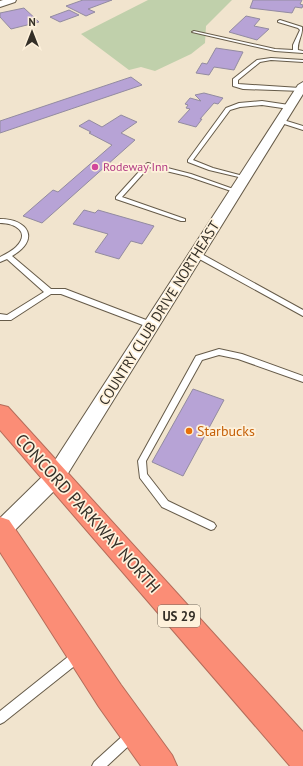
<svg xmlns="http://www.w3.org/2000/svg" width="303" height="766" viewBox="0 0 303 766" font-family="'PT Sans',sans-serif">
  <style>
    .green { fill: #c0d0ab }
    .building { fill: #b7a3d6; stroke: #938ba0 }
    .lines { fill: none; stroke-linecap: round; stroke-linejoin: round }
    .lane-casing { stroke: #665b49; stroke-width: 2 }
    .street-casing { stroke: #665b49; stroke-width: 2 }
    .highway-casing { stroke: #b56c5a; stroke-width: 2 }
    .lane { fill: #fff; fill-rule: evenodd }
    .street { fill: #fff; fill-rule: evenodd }
    .highway { fill: #fb8d76; fill-rule: evenodd }
    .hotel-dot { fill: #d1479c; stroke: #fef1db; stroke-width: 1.5 }
    .food-dot { fill: #e8710a; stroke: #fef1db; stroke-width: 1.5 }
    .labels { text-anchor: middle; stroke-width: 3.5; stroke-linejoin: round; paint-order: stroke }
    .far-hotel-label { font-size: 12px; fill: #b23c85; stroke: #fef1db; text-anchor: start }
    .shield { fill: #fef1db; stroke: #71695d; stroke-width: 1 }
    .shield-label { font-size: 13px; font-weight: bold; fill: #342f27 }
    .street-label { font-size: 14px; fill: #342f27; stroke: #fef1db }
    .food-label { font-size: 14px; fill: #c56008; stroke: #fef1db; text-anchor: start }
    .near-street-label { font-size: 17px; fill: #342f27; stroke: #fef1db }
  </style>
  <rect width="100%" height="100%" fill="#f1e4ce"/>
  <path class="green" d="M148,0H232L206,26L205,43L191,54L155,71L141,67L129,70L81,34Z"/>
  <path class="building" d="M83,0H112L88,9L95,12L86,16L66,6Z
    M253,0H302L300,4L303,5L302,8L295,7L292,13L250,8Z
    M24,8L39,22L11,29L0,17V13Z
    M69,10L79,15L60,22L50,17Z
    M246,16L260,19L254,26L269,29L257,40L229,32Z
    M216,48L243,52L234,70L214,67L209,75L196,73L202,63L207,64Z
    M131,77L142,85L0,133V121Z
    M204,93L223,98L218,104L214,103L200,119H202L196,127L178,122L190,109L186,108L188,105L185,104L190,98L201,101L195,95Z
    M121,115L137,122L121,133L135,140L42,223L23,216L53,190L58,192L112,145L89,133L91,132L79,126L89,120L102,127Z
    M84,210L95,213L98,210L154,226L142,244L131,241L119,259L95,252L108,234L73,224Z
    M193,389L224,400L183,476L152,462Z"/>
  <g class="lines">
    <defs>
      <path id="lane" d="M280,20L302,27C303,35 297,42 298,50L303,51V53L275,51L192,32L194,31L275,49L293,50V45L300,30L298,28L278,22V21Z
        M271,58L303,60V62L271,60L260,62L238,80V84L300,88L302,89V91L243,89L233,86V79L257,60Z
        M262,101L289,105L292,107L289,109L262,105L240,107L230,110L193,160L213,168L247,177V179L209,170L188,162V160L226,108L239,103Z
        M280,119L303,126V130L278,122L277,121Z
        M148,163L191,174L239,191L236,193L234,192L187,176L149,167L122,197L185,219V221H181L116,199V197L146,164Z
        M0,219C29,219 40,240 12,256L51,289H65L154,323L155,325L154,327H148L61,294H51L11,320H0V314L7,315L44,292L7,259L0,262V257C6,254 12,251 16,247C31,232 15,223 0,223Z
        M194,252H198L303,310V316L194,256Z
        M219,349L242,354L303,376V382L238,359L219,355L202,360L146,461L147,474L168,501L214,523L216,526L214,529L211,530L162,507L140,478L138,461L196,356Z
        M78,651L82,652L83,656L82,660L4,722L0,724V711L74,652Z
        M131,730L135,732L137,736L135,740L107,766H92L94,762L127,732Z"/>
      <path id="street" d="M3,0H16L15,2L0,7V1Z
        M303,82V94L62,483L8,537L0,539V518L48,471L298,85Z"/>
      <path id="highway" d="M0,405L8,407L303,732V766H290L0,430Z
        M0,517L9,520L121,685L172,755L177,766H141L99,707L0,552Z"/>
    </defs>
    <use href="#lane" class="lane-casing"/>
    <use href="#street" class="street-casing"/>
    <use href="#highway" class="highway-casing"/>
    <use href="#lane" class="lane"/>
    <use href="#street" class="street"/>
    <use href="#highway" class="highway"/>
  </g>
  <circle class="hotel-dot" cx="95" cy="167" r="4"/>
  <circle class="food-dot" cx="189" cy="431" r="4"/>
  <g class="labels">
    <g class="far-hotel-label">
      <text x="103" y="171">Rodeway Inn</text>
    </g>
    <rect class="shield" x="158" y="605" width="42" height="22" rx="3"/>
    <g class="shield-label">
      <text x="179" y="621">US 29</text>
    </g>
    <g class="street-label">
      <text transform="translate(159 313) rotate(-58)" y="5">COUNTRY CLUB DRIVE NORTHEAST</text>
    </g>
    <g class="food-label">
      <text x="197" y="436">Starbucks</text>
    </g>
    <g class="near-street-label">
      <text transform="translate(88 513) rotate(48)" y="6">CONCORD PARKWAY NORTH</text>
    </g>
  </g>
  <g transform="translate(32 32)" stroke="#fef1db" stroke-width="3" paint-order="stroke">
  <path d="M0-3L7 15L0 10L-7 15Z" fill="#342f27"/>
  <text y="-6" font-size="11" font-weight="bold" text-anchor="middle" fill="#342f27">N</text>
  </g>
</svg>
